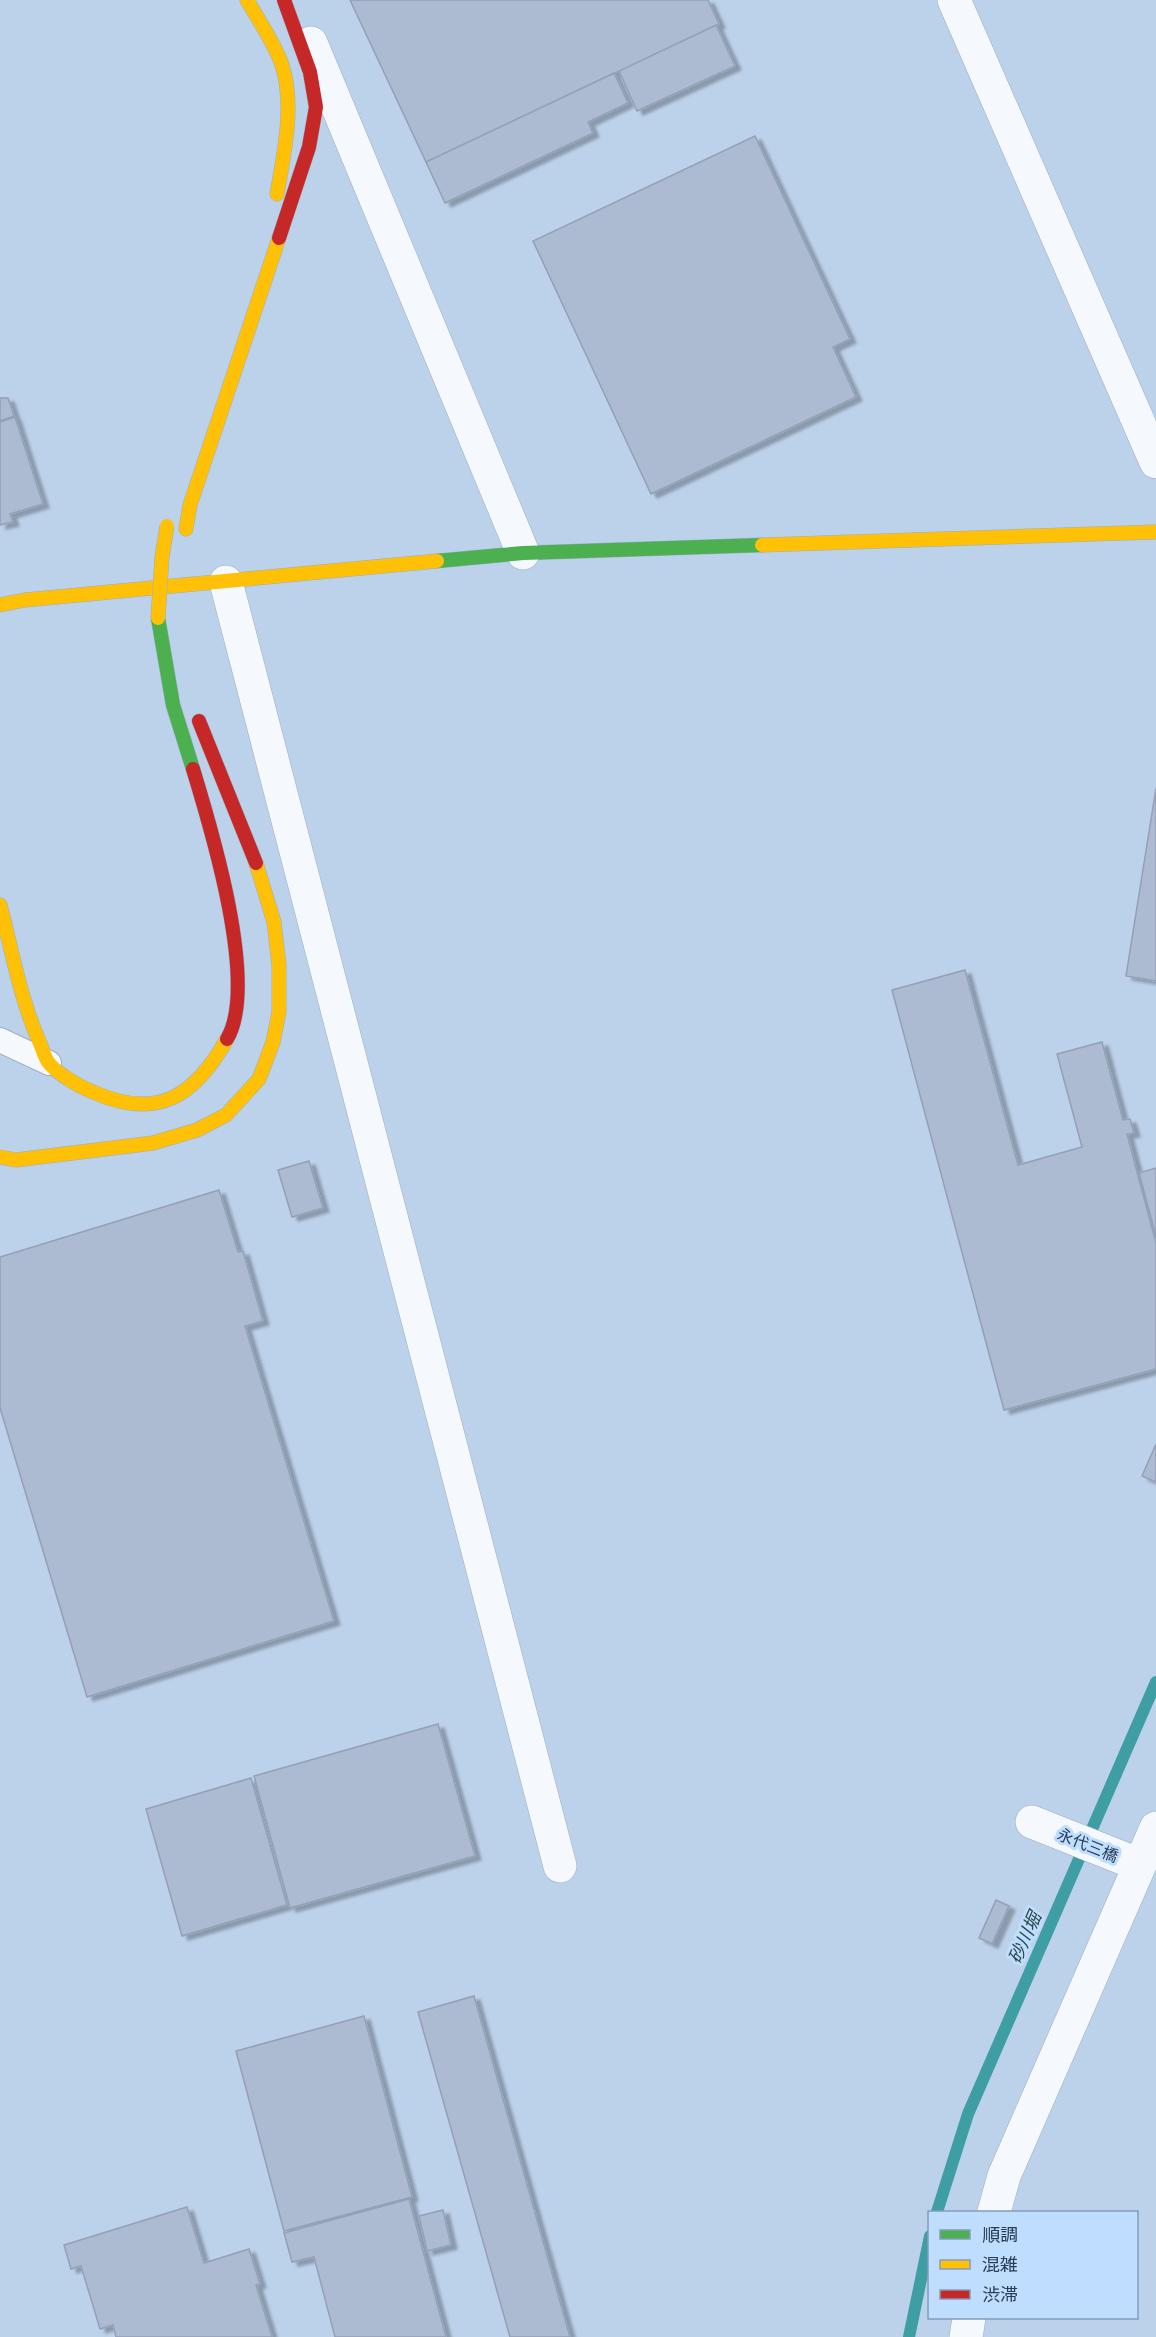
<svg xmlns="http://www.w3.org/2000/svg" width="1156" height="2337" viewBox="0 0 1156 2337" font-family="'Varela Round','Noto Sans JP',sans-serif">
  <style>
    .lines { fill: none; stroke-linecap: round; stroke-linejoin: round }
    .stream { stroke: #3f9ea3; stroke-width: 12 }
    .building { fill: #acbad2; stroke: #93a0b6; stroke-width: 1.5; filter: url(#shadow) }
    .lane-casing { stroke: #9baec3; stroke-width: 26 }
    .street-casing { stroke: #9baec3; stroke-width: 34 }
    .fast-casing { stroke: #9baec3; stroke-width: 15 }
    .slow-casing { stroke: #9baec3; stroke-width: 15 }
    .jam-casing { stroke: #9baec3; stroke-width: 15 }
    .lane { stroke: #f5f8fc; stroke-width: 24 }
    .street { stroke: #f5f8fc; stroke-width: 33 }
    .fast { stroke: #4caf50; stroke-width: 14 }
    .slow { stroke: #ffc107; stroke-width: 14 }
    .jam { stroke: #c62828; stroke-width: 14 }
    .slow-bridge-casing { stroke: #9baec3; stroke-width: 15; stroke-linecap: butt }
    .slow-bridge { stroke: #ffc107; stroke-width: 14 }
    .labels { text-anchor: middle; stroke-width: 6; stroke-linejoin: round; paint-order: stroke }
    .street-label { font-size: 16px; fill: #283d53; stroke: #bfddff }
    .water-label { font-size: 18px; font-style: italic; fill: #294948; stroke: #bfddff }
  </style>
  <defs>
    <filter id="shadow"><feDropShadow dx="6" dy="4" stdDeviation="1.5" flood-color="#0004"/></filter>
  </defs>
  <rect width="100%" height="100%" fill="#bcd2ea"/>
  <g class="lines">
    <path class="stream" d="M937,2212L968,2114L1156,1682
      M909,2337L930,2236"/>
  </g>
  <path class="building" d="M350,0H708L719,24L426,162Z
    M716,25L735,66L637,111L619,71Z
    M614,73L628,103L588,122L593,133L445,203L426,162Z
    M755,136L850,339L833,347L856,397L651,494L533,241Z
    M0,398H8L14,416L0,421Z
    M15,417L43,504L10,514L13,522L0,525V422Z
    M1156,788V981L1126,976Z
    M965,970L1018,1165L1082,1147L1057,1054L1102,1042L1123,1120L1130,1119L1134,1133L1127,1134L1156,1243V1369L1004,1410L892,990Z
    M309,1161L323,1208L292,1217L278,1170Z
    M1156,1168V1236L1139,1173Z
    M219,1190L238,1252L243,1251L263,1321L245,1326L334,1621L87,1697L0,1408V1257Z
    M1156,1444V1482L1142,1476Z
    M438,1724L475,1856L290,1908L254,1776Z
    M251,1778L287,1905L182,1936L146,1809Z
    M996,1900L1009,1906L992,1944L979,1938Z
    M474,1996L570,2337H510L418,2012Z
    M364,2016L412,2197L284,2231L236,2051Z
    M409,2199L446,2337H335L314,2257L292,2262L284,2233Z
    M187,2207L204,2263L249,2249L260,2284L256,2285L272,2337H116L113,2325L100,2329L81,2266L71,2269L64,2245Z
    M443,2210L451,2245L427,2251L419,2216Z"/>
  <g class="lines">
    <defs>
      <path id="lane" d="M0,1040L49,1063"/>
      <path id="street" d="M954,0L1156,462
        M311,43L523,553
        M226,582L560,1866
        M1032,1822L1140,1865
        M994,2212L1004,2176L1156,1828
        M966,2337L969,2318"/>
      <path id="fast" d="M437,561L523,553L762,545
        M158,618L173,705L193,769"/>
      <path id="slow" d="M247,0C259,21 274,42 282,65C295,106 284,153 277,194
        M186,529L190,505L279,238
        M762,545L1156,532
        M0,605L25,600L437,561
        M0,905C12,950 20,998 39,1041C42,1047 44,1056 48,1062C56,1073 80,1087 93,1092C158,1121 195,1096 227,1039
        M0,1157L16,1160L153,1143L197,1130L226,1115L259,1079L273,1042L279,1012V965L274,922L256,863"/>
      <path id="jam" d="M279,238L309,147L316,107L310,72L284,0
        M199,721L256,863
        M193,769C211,828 259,985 227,1039"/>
    </defs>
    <use href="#lane" class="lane-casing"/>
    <use href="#street" class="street-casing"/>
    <use href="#fast" class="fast-casing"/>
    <use href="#slow" class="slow-casing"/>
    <use href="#jam" class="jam-casing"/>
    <use href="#lane" class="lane"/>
    <use href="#street" class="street"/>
    <use href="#fast" class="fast"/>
    <use href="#slow" class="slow"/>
    <use href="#jam" class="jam"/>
    <defs>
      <path id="slow-bridge" d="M158,618L162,557L167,526"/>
    </defs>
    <use href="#slow-bridge" class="slow-bridge-casing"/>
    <use href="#slow-bridge" class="slow-bridge"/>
  </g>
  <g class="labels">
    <g class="street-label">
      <text transform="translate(1088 1845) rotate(22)" y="6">永代三橋</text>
    </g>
    <g class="water-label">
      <text transform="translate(1025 1938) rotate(-66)" y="6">砂川堀</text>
    </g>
  </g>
  <rect x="928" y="2211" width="210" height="108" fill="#bfddff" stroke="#839dba" stroke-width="1.5"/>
  <rect x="940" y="2230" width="30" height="9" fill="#4caf50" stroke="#839dba" stroke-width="1.5"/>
  <text x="982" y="2241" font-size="18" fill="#283d53">順調</text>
  <rect x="940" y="2260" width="30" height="9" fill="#ffc107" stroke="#839dba" stroke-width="1.5"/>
  <text x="982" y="2271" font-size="18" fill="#283d53">混雑</text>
  <rect x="940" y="2290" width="30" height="9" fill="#c62828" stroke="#839dba" stroke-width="1.5"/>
  <text x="982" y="2301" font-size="18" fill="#283d53">渋滞</text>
</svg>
